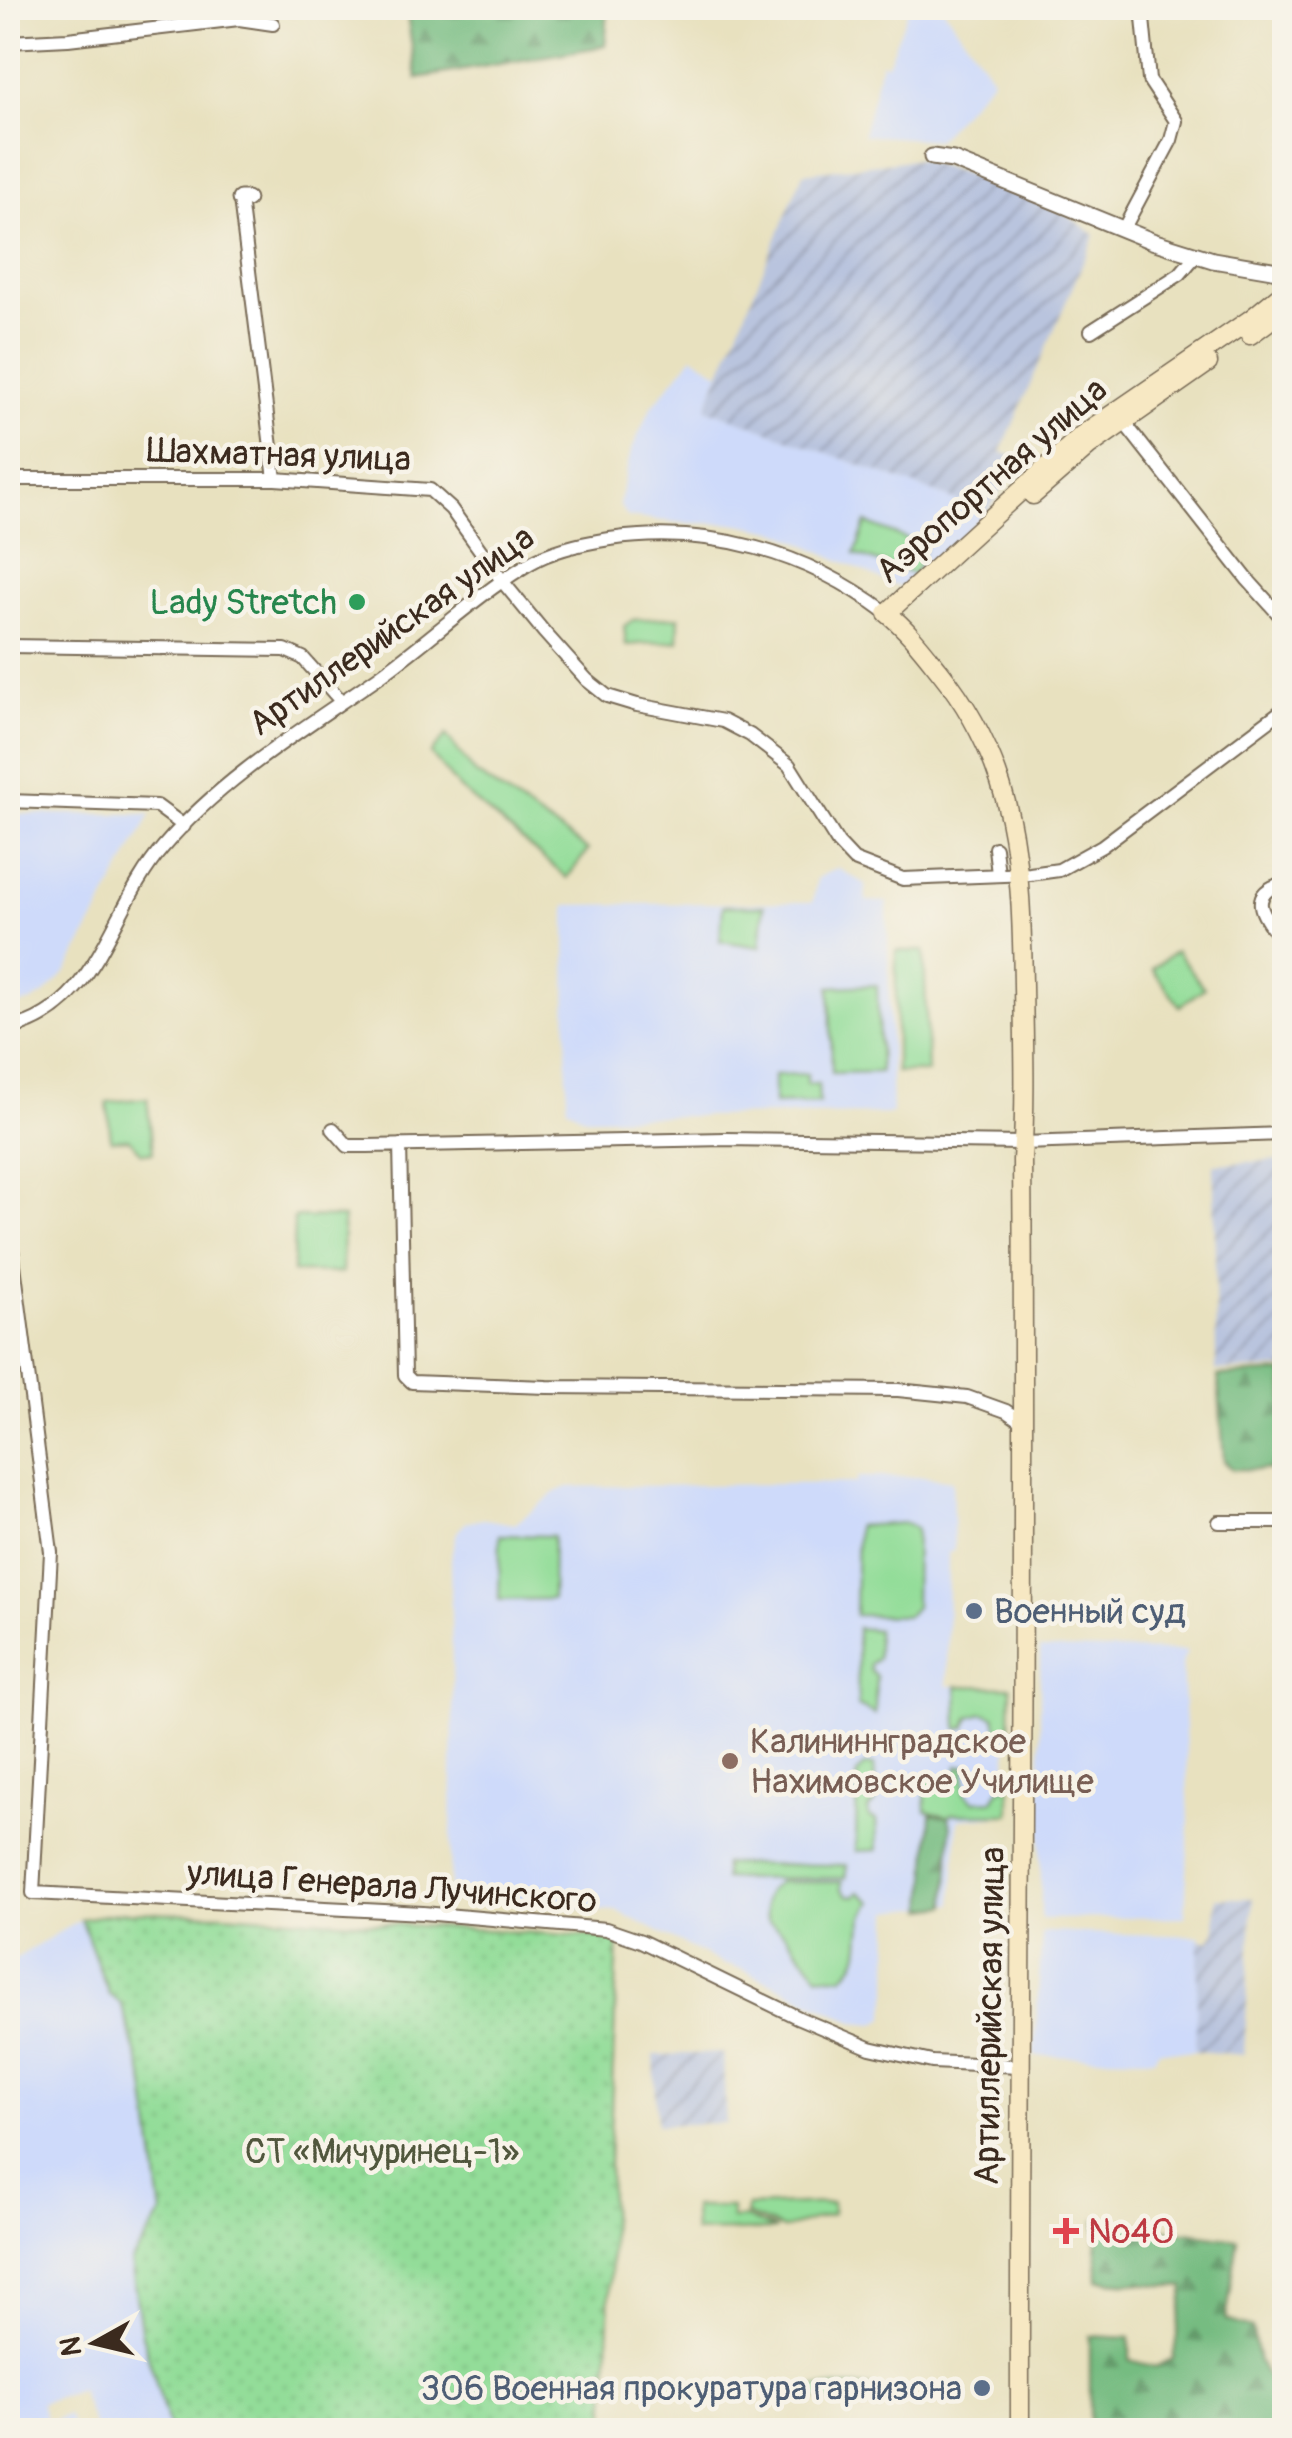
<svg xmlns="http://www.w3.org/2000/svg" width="1292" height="2438" viewBox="0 0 1292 2438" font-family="Pangolin,sans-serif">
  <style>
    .built { fill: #cedafa }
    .industrial { fill: url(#industrial-furrows) }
    .green { fill: #93dd99; stroke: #67845c; stroke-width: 2.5 }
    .forest { fill: url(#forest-firs); stroke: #587350; stroke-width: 2.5 }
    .garden { fill: url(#garden-dots); stroke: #67845c; stroke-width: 2.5 }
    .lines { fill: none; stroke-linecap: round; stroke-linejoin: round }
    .minor-casing { stroke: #786a56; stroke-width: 16 }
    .tertiary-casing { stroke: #786a56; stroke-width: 19 }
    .secondary-casing { stroke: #786a56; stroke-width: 21 }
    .minor { stroke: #fff; stroke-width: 12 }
    .tertiary { stroke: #fff; stroke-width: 15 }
    .secondary { stroke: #f7e8c3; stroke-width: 18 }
    .leisure-dot { fill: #2e9e5b; stroke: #f7f3e8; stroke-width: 4 }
    .service-dot { fill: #5c6f8a; stroke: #f7f3e8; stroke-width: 4 }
    .education-dot { fill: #8d6e63; stroke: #f7f3e8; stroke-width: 4 }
    .health-dot { fill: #e0444e; stroke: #f7f3e8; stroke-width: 4 }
    .labels { text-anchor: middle; stroke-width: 9; stroke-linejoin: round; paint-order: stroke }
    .street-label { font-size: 35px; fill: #3b2a1e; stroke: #f7f3e8 }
    .leisure-label { font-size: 35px; fill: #27864d; stroke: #f7f3e8; text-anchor: end }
    .service-label { font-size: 35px; fill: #4e5e75; stroke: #f7f3e8; text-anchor: start }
    .education-label { font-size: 35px; fill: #785e54; stroke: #f7f3e8; text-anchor: start }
    .park-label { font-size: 35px; fill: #51573d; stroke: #f7f3e8 }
    .health-label { font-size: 35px; fill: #be3a42; stroke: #f7f3e8; text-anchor: start }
  </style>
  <defs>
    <pattern id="industrial-furrows" width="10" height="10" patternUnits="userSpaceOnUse" patternTransform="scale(2.5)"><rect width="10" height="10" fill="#b9c4de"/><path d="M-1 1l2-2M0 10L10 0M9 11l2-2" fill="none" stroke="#989fb3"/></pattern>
    <pattern id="forest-firs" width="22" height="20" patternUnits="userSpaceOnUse" patternTransform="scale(2.5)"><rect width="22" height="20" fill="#76bc81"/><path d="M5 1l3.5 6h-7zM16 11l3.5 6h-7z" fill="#629969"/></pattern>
    <pattern id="garden-dots" width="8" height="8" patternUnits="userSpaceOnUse" patternTransform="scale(2.5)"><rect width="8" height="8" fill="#93dd99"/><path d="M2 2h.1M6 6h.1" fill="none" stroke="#80be83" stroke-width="1.8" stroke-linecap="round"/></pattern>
  </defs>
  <rect width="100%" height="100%" fill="#f7f3e8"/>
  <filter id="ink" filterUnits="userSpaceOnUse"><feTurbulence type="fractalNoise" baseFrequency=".01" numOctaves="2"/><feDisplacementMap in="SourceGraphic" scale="20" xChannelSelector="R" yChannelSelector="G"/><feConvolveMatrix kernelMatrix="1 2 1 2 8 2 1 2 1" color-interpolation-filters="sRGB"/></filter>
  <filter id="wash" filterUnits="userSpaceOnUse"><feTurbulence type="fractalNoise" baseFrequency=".0048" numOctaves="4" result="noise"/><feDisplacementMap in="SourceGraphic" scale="40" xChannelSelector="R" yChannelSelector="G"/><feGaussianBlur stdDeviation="2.25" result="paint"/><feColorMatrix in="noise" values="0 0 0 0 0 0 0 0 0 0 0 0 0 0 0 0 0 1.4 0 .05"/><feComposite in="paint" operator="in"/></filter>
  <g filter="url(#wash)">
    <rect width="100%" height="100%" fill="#e8e1bf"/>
    <path class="built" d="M909,8H943L993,78L937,140L863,135L881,62L887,64Z
      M693,356L720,373L706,408L987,512L906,587L893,585L779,532L739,524L683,523L628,517L619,505L631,451L651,408Z
      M8,814H151L67,971L45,994L31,1002L8,1007Z
      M837,868L865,884L866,901L887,902L892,1114L585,1117L567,1107L566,905L813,902L817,878Z
      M857,1477H925L952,1481L954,1550L948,1553L947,1686H1007V1815L958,1819L953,1904L890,1911L889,1991L885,2018L875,2024L854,2022L742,1969L723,1964L617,1911L450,1898L453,1706L450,1559L457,1532L466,1522L484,1519L515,1524L556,1492L568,1487L857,1483Z
      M1040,1649L1187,1651L1182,1661L1189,1822L1185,1917L1041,1919Z
      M81,1919L108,1995L121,2003L144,2079L162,2214L131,2262L142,2335L170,2430H95L80,2389L40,2403L47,2422L68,2415L74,2430H8V1963Z
      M1042,1932L1200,1936L1195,2051L1159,2050L1154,2058L1034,2056Z"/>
    <path class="industrial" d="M919,159L1009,188L1066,214L1095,235L1001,452L1020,460L987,512L706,408L803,173Z
      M1284,1160V1369L1216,1371L1214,1164Z
      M1216,1898H1253L1244,2055L1195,2051L1199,1940H1210L1215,1933Z
      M723,2053L726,2123L657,2125L654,2055Z"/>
    <path class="green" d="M866,523L925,546L915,575L855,554Z
      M679,617L678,641L626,645L624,626L633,620Z
      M446,735L475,773L588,850L567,878L459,788L431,754Z
      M723,906H764L760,947L720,941Z
      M896,951H924L928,1072H896Z
      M1176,951L1204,988L1180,1006L1152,969Z
      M877,985L880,1072L832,1073L830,987Z
      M807,1074V1084H818L819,1103L774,1104V1075Z
      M147,1098L153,1152L142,1153L129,1139L111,1140L107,1102Z
      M294,1217L343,1218L342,1273L293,1272Z
      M906,1523L916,1529L915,1607L907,1616L855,1615L857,1526Z
      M500,1535L553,1536L552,1599L499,1600Z
      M857,1628L877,1630V1658L870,1664V1670L876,1676L875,1714L858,1706Z
      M957,1686L1011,1687L1010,1731H998L995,1717L983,1713L970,1717L965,1728L958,1729Z
      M865,1765L874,1766L876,1802L868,1809L869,1817L876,1820L877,1850L856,1851L857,1774Z
      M958,1766H965V1793L973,1801L993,1800L1000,1788H1010V1814H952L949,1817L926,1811L925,1783L932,1779L958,1780Z
      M724,1864L847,1865L845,1878L724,1879Z
      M778,1882H842L841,1889L847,1895L855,1896L859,1892L872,1902C850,1932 873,1953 842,1977L818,1975L786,1935L767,1920C762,1904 764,1892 778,1882Z
      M832,2203V2214L783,2229L746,2215L747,2206Z
      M693,2207H731V2219L745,2218L776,2230L694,2232Z
      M792,2387H871V2404H836L792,2392Z"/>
    <path class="forest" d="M406,8H608L605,46L417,78Z
      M1284,1372V1470L1232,1469L1224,1461L1218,1376Z
      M931,1814L949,1817L951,1827L947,1906L925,1909Z
      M1096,2220L1238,2239L1226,2320L1252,2328L1259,2363L1283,2403V2430H1090V2336L1130,2338V2360L1156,2367L1173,2359L1185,2287L1098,2280Z"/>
    <path class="garden" d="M123,1912L222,1914L618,1938L609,2164L611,2243L606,2430H170L142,2335L131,2262L162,2214L144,2079L121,2003L109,1995L81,1919Z"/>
  </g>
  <g filter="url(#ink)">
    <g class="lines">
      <defs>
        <path id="minor" d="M8,42L68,39L239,19L273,24
          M240,199L275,479
          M1123,230L1171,140L1176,121L1149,80L1142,8
          M1091,331L1180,274L1196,255
          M1123,421L1248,580L1284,620
          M8,479H275L430,490L451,509L503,582L544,632L587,680L607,696L637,705L723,721L750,735L789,765L838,843L854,860L903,879L1030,874L1059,870L1102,846L1284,709
          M8,646L285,650L303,658L341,701
          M8,801L157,806L184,826
          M995,848L998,874
          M1284,883C1241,895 1268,921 1284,944
          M8,1029C100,1008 108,910 164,846C223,777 305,728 378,677C429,641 476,595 530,563C554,549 583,543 610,539C710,525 807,552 887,613
          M333,1129L348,1146H367L726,1139L1023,1143L1284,1134
          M400,1145L405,1375L412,1382L547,1387L898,1390L967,1397L1006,1411L1022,1422
          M8,1218L51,1552L33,1893L423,1913L606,1929L641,1941L799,2018L870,2048L932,2062L1020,2066
          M1219,1522H1284"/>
        <path id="tertiary" d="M932,157L953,160L1152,241L1213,260L1284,272
          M240,199H247"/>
        <path id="secondary" d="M1250,335L1284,310
          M1033,495L1088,447L1208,363
          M1020,2430C1019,2007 1026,1584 1022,1160C1026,1102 1024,1044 1023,985C1021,864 1018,768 939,670C923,650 907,629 887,613L1082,435L1251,319L1284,292"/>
      </defs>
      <use href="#minor" class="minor-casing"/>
      <use href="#tertiary" class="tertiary-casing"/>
      <use href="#secondary" class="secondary-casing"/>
      <use href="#minor" class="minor"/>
      <use href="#tertiary" class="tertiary"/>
      <use href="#secondary" class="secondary"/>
    </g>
  </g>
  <circle class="leisure-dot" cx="357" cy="602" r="10"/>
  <g class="service-dot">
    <circle cx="974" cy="1611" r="10"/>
    <circle cx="982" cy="2388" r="10"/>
  </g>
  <circle class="education-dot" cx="730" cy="1761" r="10"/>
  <path class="health-dot" d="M1061 2216h10v10h10v10h-10v10h-10v-10h-10v-10h10z"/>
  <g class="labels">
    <g class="street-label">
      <text transform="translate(279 454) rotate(2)" y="12">Шахматная улица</text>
      <text transform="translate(991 480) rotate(-41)" y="12">Аэропортная улица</text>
      <text transform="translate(391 630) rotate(-35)" y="12">Артиллерийская улица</text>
      <text transform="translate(392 1886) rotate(4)" y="12">улица Генерала Лучинского</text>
      <text transform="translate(989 2016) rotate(-89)" y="12">Артиллерийская улица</text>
    </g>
    <g class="leisure-label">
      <text x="337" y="614">Lady Stretch</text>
    </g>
    <g class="service-label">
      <text x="994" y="1623">Военный суд</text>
      <text x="962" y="2400" text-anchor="end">306 Военная прокуратура гарнизона</text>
    </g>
    <g class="education-label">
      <text x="750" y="1753">Калининнградское<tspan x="750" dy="40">Нахимовское Училище</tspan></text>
    </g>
    <g class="park-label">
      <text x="382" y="2163">СТ «Мичуринец-1»</text>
    </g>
    <g class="health-label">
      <text x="1088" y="2243">№40</text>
    </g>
  </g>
  <rect width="1292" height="2438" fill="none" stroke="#f7f3e8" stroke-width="40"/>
  <g transform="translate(95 2343) rotate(262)" stroke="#f7f3e8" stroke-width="8" paint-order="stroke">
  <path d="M0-8L18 38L0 25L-18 38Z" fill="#3b2a1e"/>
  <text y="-15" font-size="28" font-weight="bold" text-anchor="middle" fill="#3b2a1e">N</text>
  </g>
</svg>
